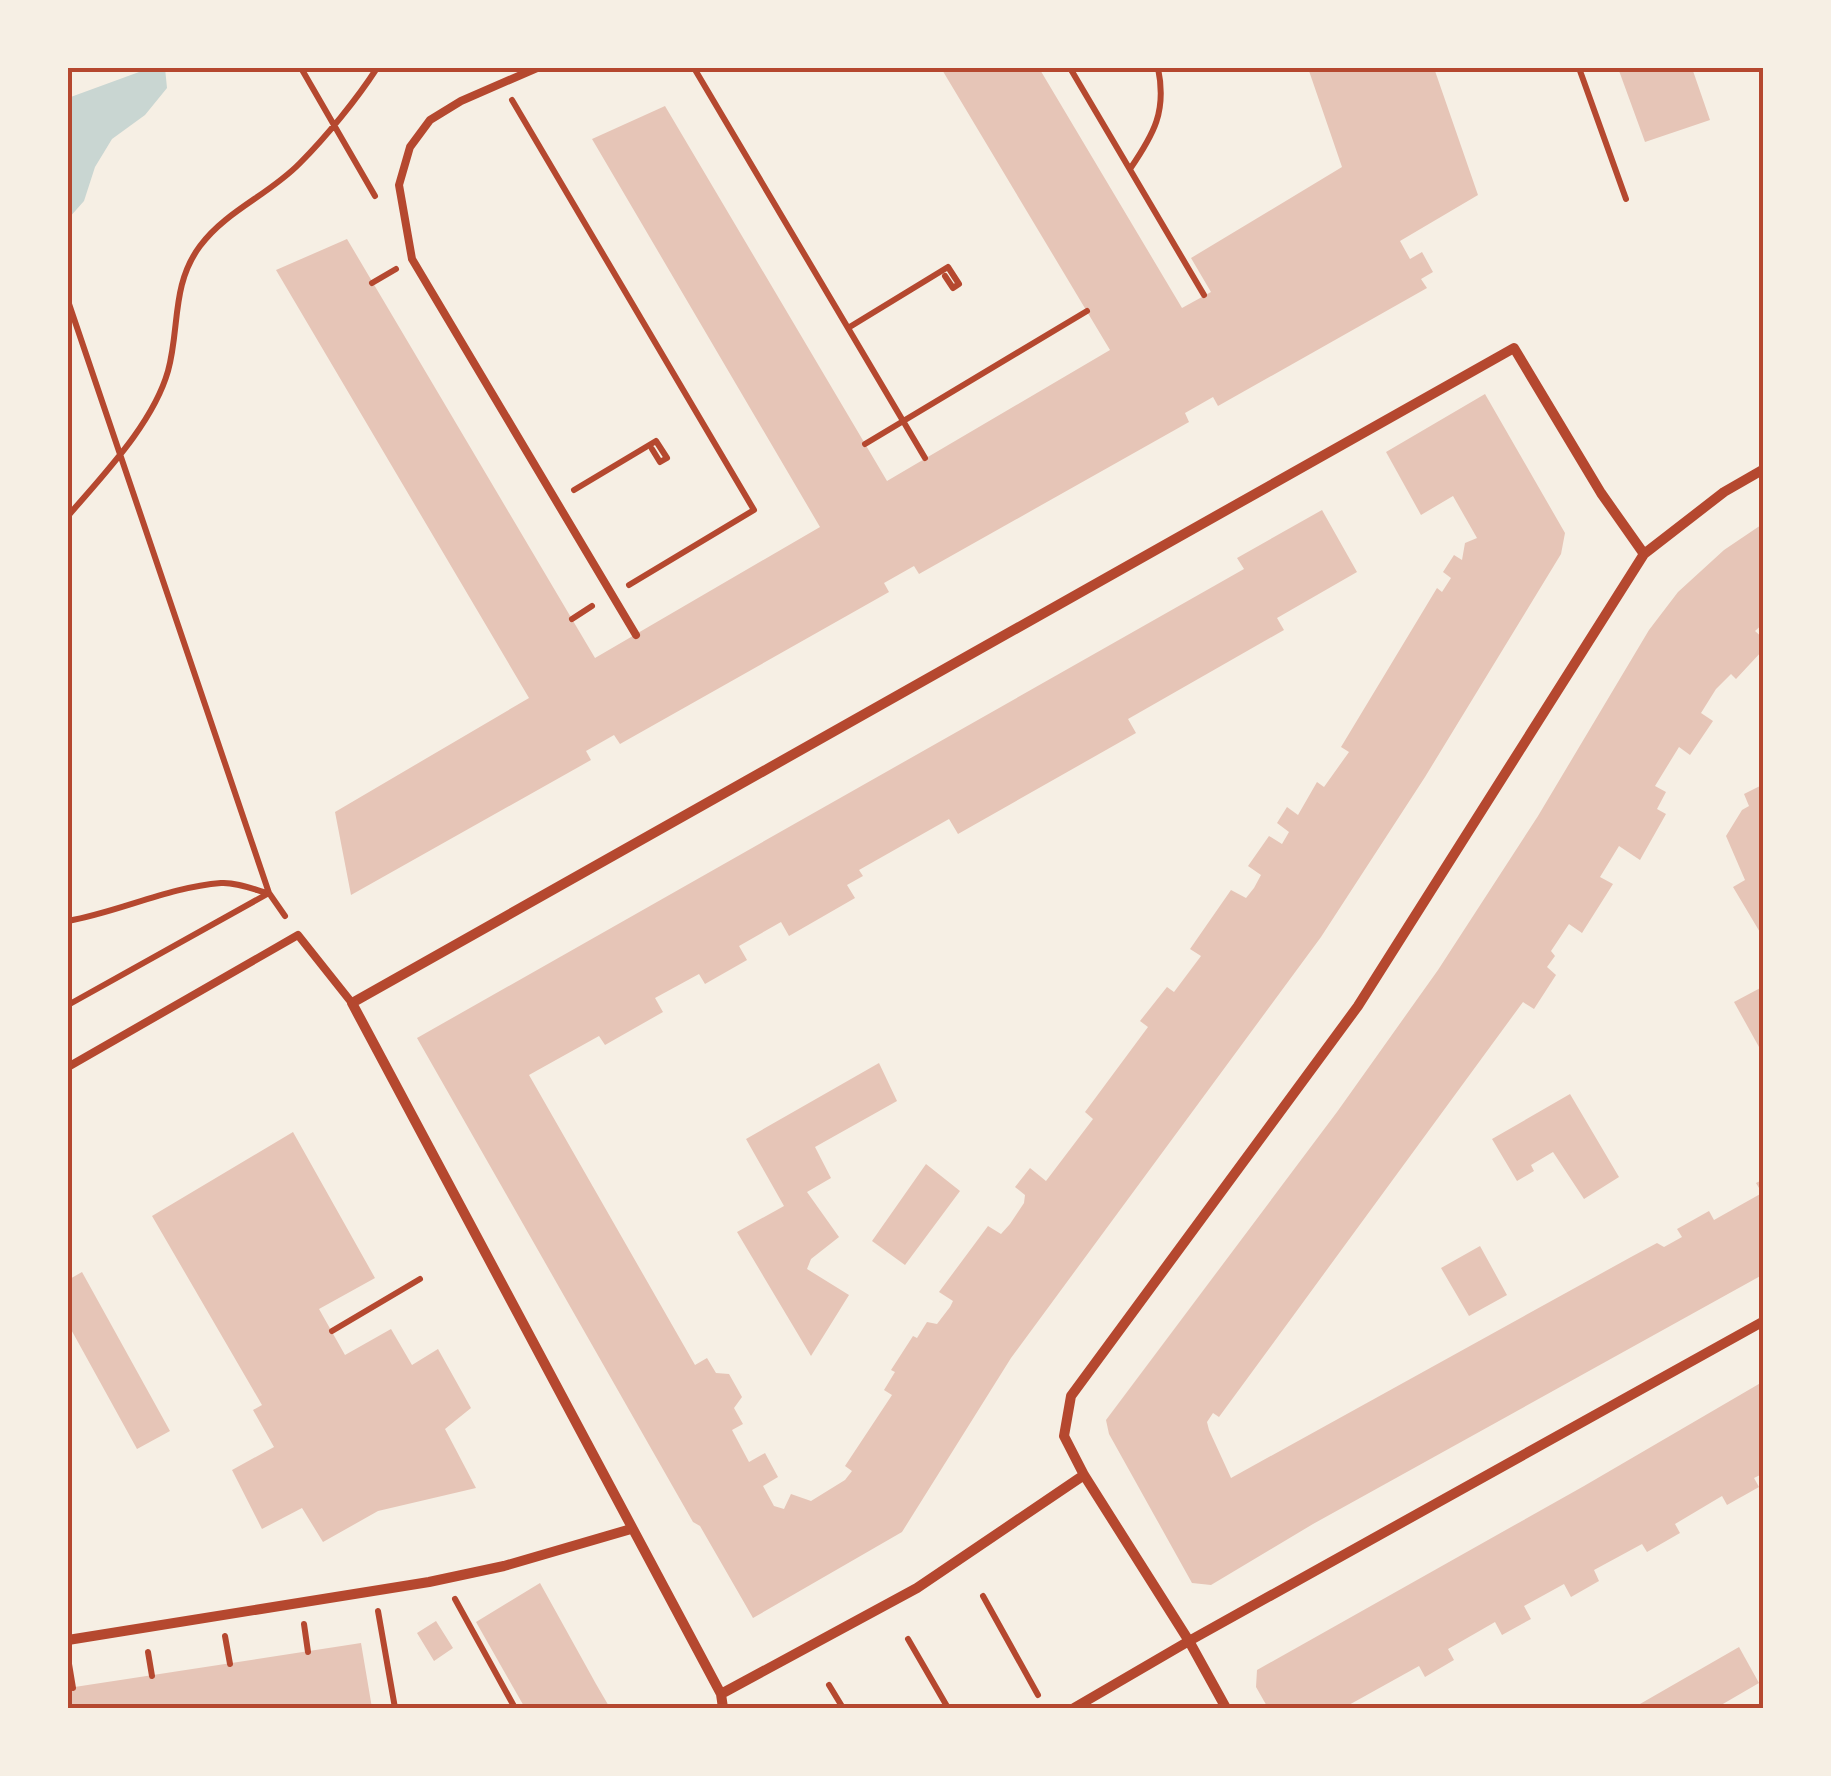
<svg xmlns="http://www.w3.org/2000/svg" width="1831" height="1776" viewBox="0 0 1831 1776" font-family="Commissioner,sans-serif">
  <style>
    .water { fill: #c9d6d2 }
    .building { fill: #e6c5b7 }
    .lines { fill: none; stroke-linecap: round; stroke-linejoin: round }
    .path { stroke: #b5482f; stroke-width: 6 }
    .service { stroke: #b5482f; stroke-width: 8 }
    .minor { stroke: #b5482f; stroke-width: 10 }
    .neatline { fill: none; stroke: #b5482f; stroke-width: 4 }
  </style>
  <rect width="100%" height="100%" fill="#f6efe4"/>
  <path class="water" d="M150,68H165L167,88L145,115L112,139L95,167L84,201L68,219V98Z"/>
  <path class="building" d="M941,68H1039L1182,308L1211,292L1191,258L1342,167L1308,68H1434L1478,195L1400,241L1410,259L1422,252L1433,272L1421,279L1427,288L1218,406L1213,397L1185,413L1189,422L919,574L914,566L884,583L889,592L620,744L614,735L586,751L591,760L351,895L335,812L529,698L276,270L347,239L595,658L820,527L592,139L665,106L887,481L1110,350Z
    M1618,68H1692L1710,120L1645,142Z
    M1485,394L1565,533L1561,554L1425,777L1321,937L1011,1358L902,1532L753,1618L700,1526L693,1522L417,1038L1244,569L1237,558L1322,510L1357,572L1277,618L1284,630L1128,719L1136,733L958,834L949,819L859,870L863,876L847,885L855,898L789,936L781,922L739,946L747,960L705,984L699,974L655,998L663,1012L605,1045L599,1036L529,1075L695,1365L707,1358L716,1373L729,1374L742,1397L734,1408L743,1424L732,1430L749,1462L765,1453L778,1477L763,1486L774,1506L784,1509L791,1494L811,1501L845,1480L852,1471L845,1466L892,1395L884,1390L895,1372L891,1370L913,1336L917,1338L927,1322L937,1324L950,1307L953,1301L939,1292L988,1226L1001,1234L1010,1224L1024,1203L1025,1195L1015,1187L1030,1168L1046,1181L1093,1119L1085,1112L1148,1027L1140,1021L1167,987L1174,992L1201,956L1190,949L1231,890L1246,898L1254,888L1261,875L1248,866L1269,836L1282,844L1289,832L1277,823L1287,807L1298,815L1317,782L1324,787L1349,752L1341,747L1437,588L1442,592L1451,578L1443,572L1454,555L1462,560L1465,543L1477,538L1453,496L1421,515L1386,452Z
    M1764,523V623L1755,631L1764,639L1763,650L1736,679L1731,674L1716,689L1701,713L1713,721L1690,755L1679,747L1655,786L1666,792L1657,809L1666,814L1640,860L1619,846L1600,877L1613,884L1582,933L1569,924L1551,951L1555,956L1547,967L1556,975L1534,1009L1523,1002L1219,1417L1213,1413L1207,1422L1209,1430L1231,1478L1631,1257L1657,1243L1664,1247L1682,1237L1677,1229L1709,1211L1714,1220L1762,1193L1756,1183L1764,1179V1274L1313,1524L1211,1585L1192,1583L1109,1434L1106,1420L1337,1112L1438,970L1538,816L1649,630L1678,592L1724,550Z
    M1764,784V939L1733,887L1745,880L1726,836L1742,810L1749,806L1744,794Z
    M1764,986V1056L1734,1002Z
    M879,1063L897,1101L815,1147L831,1178L807,1192L839,1237L811,1259L807,1269L849,1295L811,1356L737,1232L784,1206L746,1139Z
    M1570,1094L1619,1177L1584,1199L1553,1152L1531,1165L1534,1171L1517,1181L1492,1139Z
    M293,1132L375,1278L319,1309L345,1355L391,1329L412,1365L438,1349L471,1408L445,1429L476,1488L378,1511L323,1542L302,1508L262,1529L232,1470L274,1447L253,1410L262,1405L152,1216Z
    M926,1164L960,1191L905,1265L872,1241Z
    M1480,1246L1507,1295L1469,1316L1441,1268Z
    M82,1272L170,1431L137,1449L68,1324V1280Z
    M1764,1381V1473L1754,1478L1759,1487L1727,1505L1722,1496L1675,1524L1680,1533L1647,1552L1642,1544L1594,1570L1599,1581L1571,1597L1564,1584L1524,1606L1531,1619L1502,1635L1495,1622L1448,1649L1454,1660L1425,1677L1419,1666L1347,1706L1348,1708H1268L1256,1687L1257,1670L1584,1486Z
    M540,1583L596,1684L610,1708H525L476,1622Z
    M436,1621L453,1648L434,1661L417,1633Z
    M361,1643L372,1708H68V1688Z
    M1739,1647L1759,1683L1716,1708H1633Z"/>
  <g class="lines">
    <path class="path" d="M301,68L375,196
      M694,68L925,458
      M1070,68L1204,295
      M1579,68L1626,199
      M1763,68L1764,69
      M512,100L754,510L629,585
      M1130,169C1154,134 1167,111 1158,68
      M372,283L396,269
      M68,301L269,893L285,916
      M848,328L948,267L959,284L953,288L945,276
      M865,444L1087,311
      M574,490L656,441L667,458L660,462L652,449
      M68,516C102,476 153,424 168,371C180,328 171,285 200,246C227,210 269,195 300,163C326,137 357,99 377,68
      M572,619L592,606
      M68,921C119,912 169,887 221,883C236,882 253,889 267,893
      M68,1005L269,893
      M332,1331L420,1279
      M983,1596L1038,1695
      M455,1599L515,1708
      M378,1611L395,1708
      M304,1624L308,1652
      M225,1636L230,1664
      M908,1639L948,1708
      M148,1652L152,1676
      M69,1664L73,1688
      M829,1685L843,1708"/>
    <path class="service" d="M537,68L461,101L430,120L410,147L399,185L412,259L636,635
      M68,1067L298,935L352,1003"/>
    <path class="minor" d="M68,1640L429,1582L504,1566L631,1529
      M721,1694L917,1588L1084,1475
      M723,1708L721,1694L352,1003L1514,348L1601,493L1644,554
      M1074,1708L1189,1641L1764,1321
      M1226,1708L1189,1641L1084,1475L1064,1436L1071,1396L1358,1006L1644,554L1724,492L1764,469"/>
  </g>
  <rect width="1831" height="1776" fill="none" stroke="#f6efe4" stroke-width="140"/>
  <rect x="70" y="70" width="1691" height="1636" class="neatline"/>
</svg>
